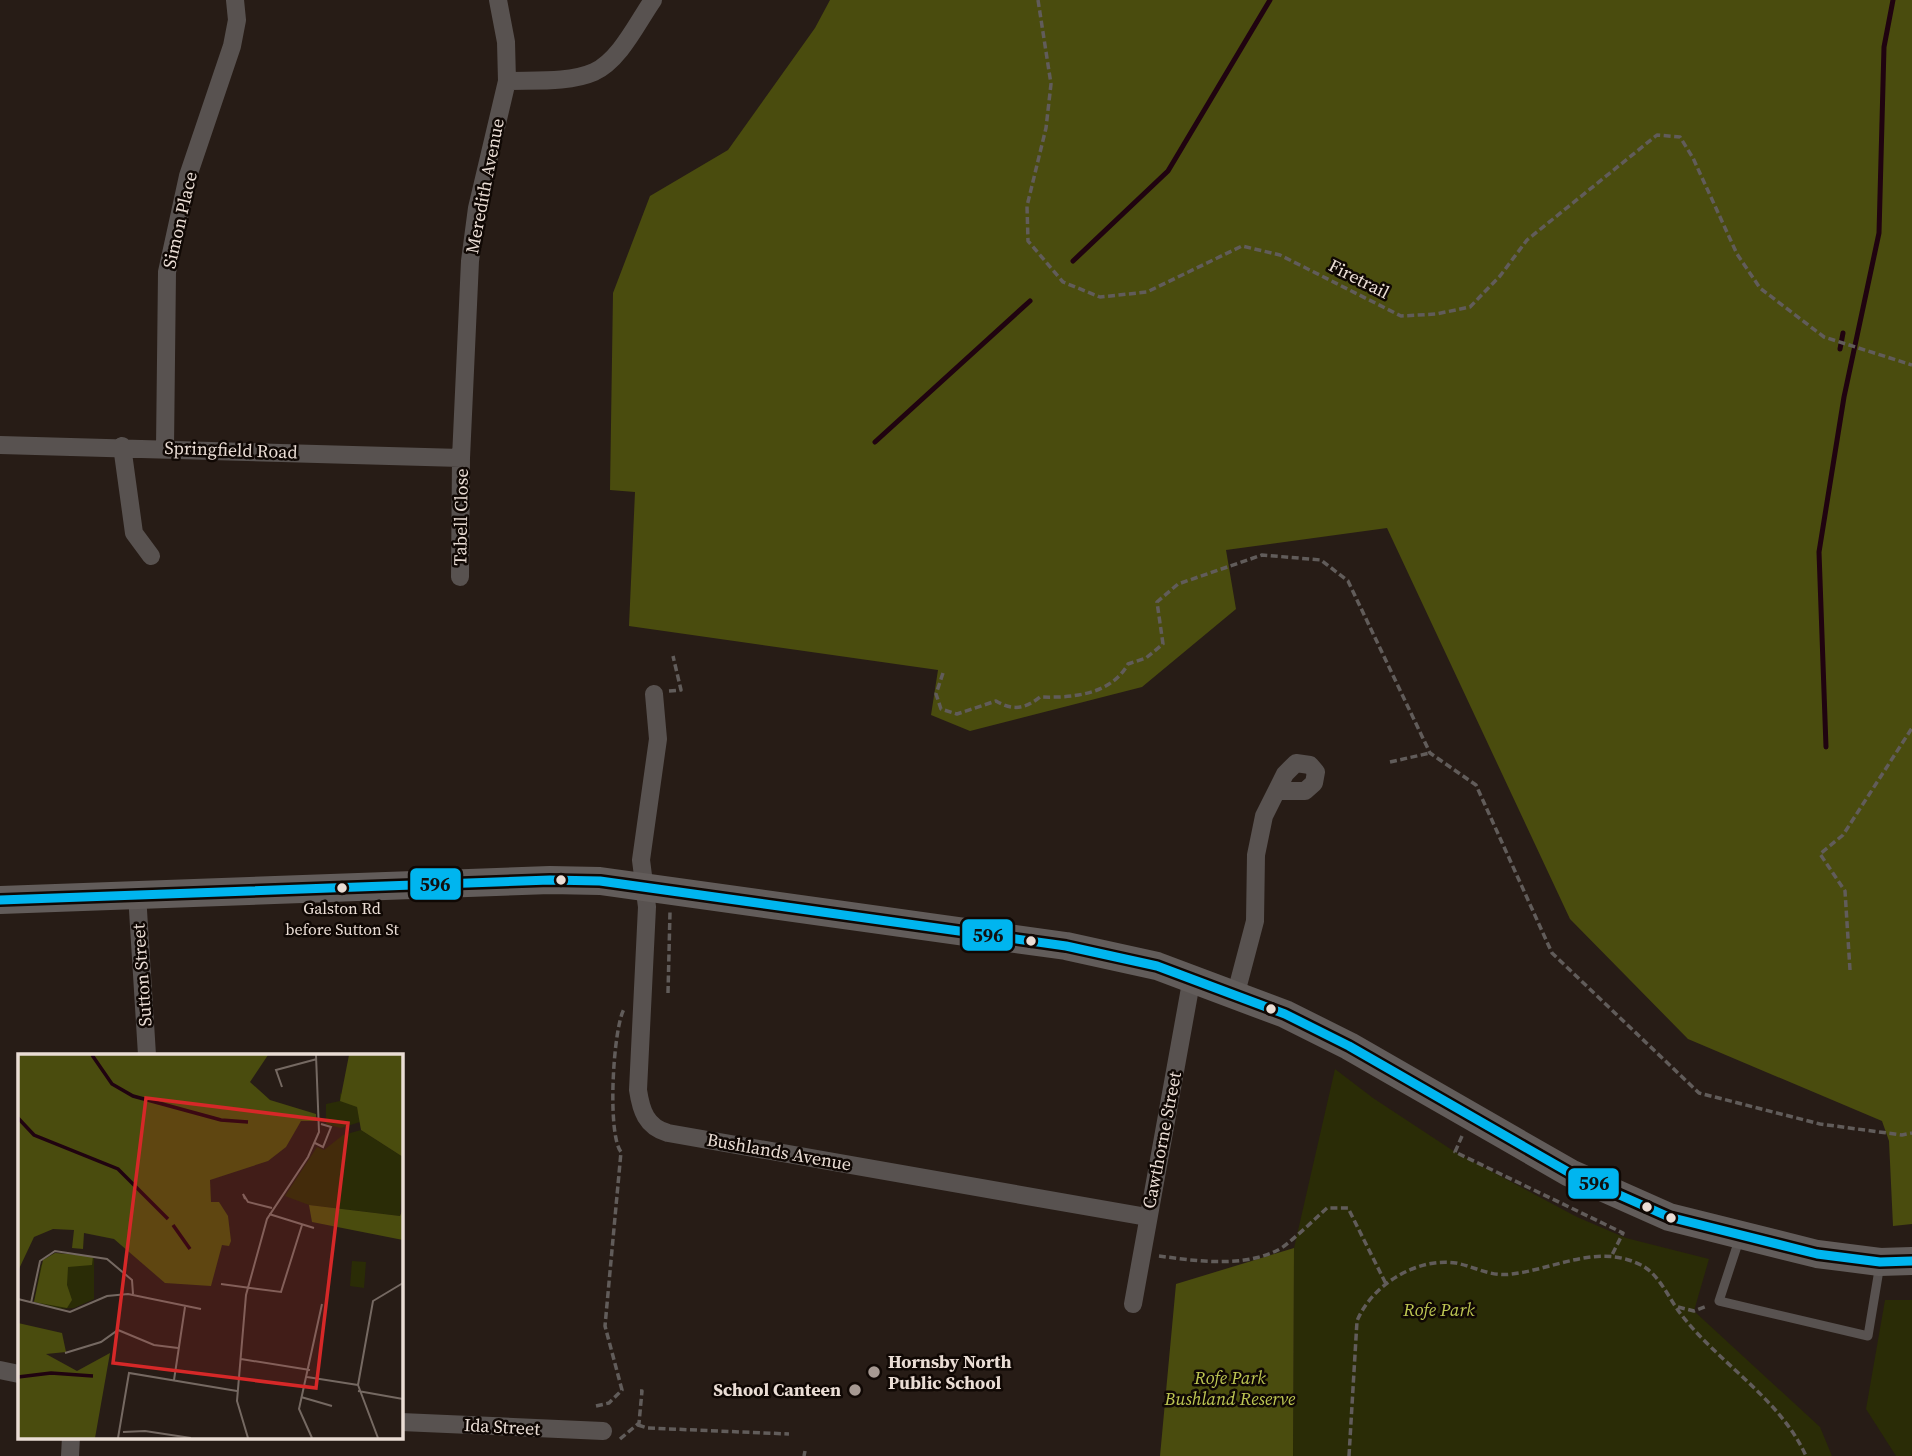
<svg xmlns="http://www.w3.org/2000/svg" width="1912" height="1456" viewBox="0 0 1912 1456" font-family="'Source Serif 4',serif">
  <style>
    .green { fill: #2a2c06 }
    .forest { fill: #4a4c0e }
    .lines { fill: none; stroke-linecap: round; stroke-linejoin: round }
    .stream { stroke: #200310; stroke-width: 5 }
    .path { stroke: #615c5a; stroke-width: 3.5; stroke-dasharray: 7 3.5; stroke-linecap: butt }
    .lane { stroke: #585250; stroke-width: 9 }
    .street { stroke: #585250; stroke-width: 18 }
    .primary { stroke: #625c5a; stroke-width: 28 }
    .bus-1-casing { stroke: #100804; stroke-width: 14 }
    .bus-1 { stroke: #00b5ef; stroke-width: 9 }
    .bus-dot { fill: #eaddd5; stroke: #100804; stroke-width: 2.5 }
    .poi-dot { fill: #a69992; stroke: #100804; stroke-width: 2.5 }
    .labels { text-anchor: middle; stroke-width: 5; stroke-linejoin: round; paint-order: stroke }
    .bus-label { font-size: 16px; fill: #eaddd5; stroke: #100804 }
    .street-label { font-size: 18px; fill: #eaddd5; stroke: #100804 }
    .park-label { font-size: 18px; font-style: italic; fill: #bec753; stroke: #100804 }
    .poi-label { font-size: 18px; font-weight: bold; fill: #eaddd5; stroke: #100804; text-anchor: start }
    .inset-river { fill: none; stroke: #200310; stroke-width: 3.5 }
    .inset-road { fill: none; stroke: #756962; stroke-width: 2 }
    .view { fill: #d62828; fill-opacity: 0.15; stroke: #d62828; stroke-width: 3.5 }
    .inset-edge { fill: none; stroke: #eaddd5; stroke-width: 3.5 }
    .line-badge { stroke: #100804; stroke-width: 2.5 }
    .pale-badge-label { font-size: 19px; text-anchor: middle; font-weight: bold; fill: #111 }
  </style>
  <rect width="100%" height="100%" fill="#271c16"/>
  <path class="green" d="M1335,1069L1373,1098L1455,1152L1577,1217L1626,1238L1709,1259L1694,1311L1820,1427L1832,1456H1293L1294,1248Z
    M1885,1300H1912V1456H1896L1866,1409Z"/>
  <path class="forest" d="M830,0H1912V1224L1893,1226L1889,1141L1882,1121L1688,1039L1570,919L1387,528L1226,550L1236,609L1142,687L970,731L931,715L938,670L629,626L635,492L610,490L613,293L650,196L728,150L815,28Z
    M1294,1248L1293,1456H1160L1176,1284Z"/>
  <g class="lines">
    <path class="stream" d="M1073,261L1168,171L1270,0
      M1840,349L1843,333
      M875,442L1030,301
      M1826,747L1819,552L1844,397L1879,233L1884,47L1893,0"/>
    <path class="path" d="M1038,0L1051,84L1046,128L1027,206L1028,241L1063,282L1100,297L1147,292L1242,246L1280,255L1401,316L1436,314L1470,307L1500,276L1527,240L1657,135L1680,137L1693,158L1737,254L1760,288L1824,337L1912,365
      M943,673L936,694L941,709L957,714L996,701C1013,711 1025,709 1040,697C1072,698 1111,695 1128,664L1146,658L1163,644L1157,602L1178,584L1262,555L1321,560L1348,581L1430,753L1476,785L1552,953L1699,1093L1820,1124L1902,1135L1912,1133
      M669,691L681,690L673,656
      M1390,762L1430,753
      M1850,970L1845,891L1820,854L1843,835L1912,728
      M668,993L670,912
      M1462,1136L1455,1152L1623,1233L1612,1255
      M1159,1256C1197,1261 1241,1268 1278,1250C1287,1246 1317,1217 1327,1208H1348L1386,1284
      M1678,1307L1694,1311L1707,1306
      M596,1406L609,1403L622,1390L605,1326L621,1152C607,1134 613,1029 624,1009
      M638,1425L647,1428L789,1434
      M620,1439L639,1423L642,1391H640
      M804,1456L805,1451
      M1349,1456L1357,1321C1371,1286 1416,1257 1456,1263C1476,1267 1490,1277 1512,1274C1555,1269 1598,1243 1641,1265C1659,1274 1668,1297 1680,1313C1718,1363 1780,1398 1806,1456"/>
    <path class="lane" d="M1740,1237L1719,1301L1868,1336L1880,1264"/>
    <path class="street" d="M507,81C533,80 569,83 594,72C620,60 637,23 653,0
      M0,445L461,458
      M122,446L134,533L151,556
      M165,447L167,272L188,176L232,46L237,20L235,0
      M460,577L461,458L470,261L477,208L507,81L506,42L498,0
      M654,694L658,739L641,860L647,907L638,1090C641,1110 646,1127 668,1133L1147,1217
      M137,894L147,1055
      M1236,993L1255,921L1256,855L1264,816L1285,774L1296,763L1310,765L1316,772L1314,783L1305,791H1279
      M1133,1304L1192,977
      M0,1370L19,1374
      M401,1422L603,1431
      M70,1456L71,1437"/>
    <path class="primary" d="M0,900L550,880L600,881L1066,946L1157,966L1285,1014L1349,1046L1570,1173L1669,1217L1817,1254L1880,1262L1912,1261"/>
    <defs>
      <path id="bus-1" d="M0,900L550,880L600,881L1066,946L1157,966L1285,1014L1349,1046L1570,1173L1669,1217L1817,1254L1880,1262L1912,1261"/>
    </defs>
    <use href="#bus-1" class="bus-1-casing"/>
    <use href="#bus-1" class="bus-1"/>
  </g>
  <g class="bus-dot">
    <circle cx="561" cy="880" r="6"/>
    <circle cx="342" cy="888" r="6"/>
    <circle cx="1031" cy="941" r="6"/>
    <circle cx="1271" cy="1009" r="6"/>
    <circle cx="1647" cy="1207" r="6"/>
    <circle cx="1671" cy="1218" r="6"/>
  </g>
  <g class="poi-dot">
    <circle cx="874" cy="1372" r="7"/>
    <circle cx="855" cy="1390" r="7"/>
  </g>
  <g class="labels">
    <g class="bus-label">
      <text x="342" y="914">Galston Rd<tspan x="342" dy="21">before Sutton St</tspan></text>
    </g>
    <g class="street-label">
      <text transform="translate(485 186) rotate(-79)" y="6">Meredith Avenue</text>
      <text transform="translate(180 220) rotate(-77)" y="6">Simon Place</text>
      <text transform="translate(1359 279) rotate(27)" y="6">Firetrail</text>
      <text transform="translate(231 450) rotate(2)" y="6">Springfield Road</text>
      <text transform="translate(461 517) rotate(-89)" y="6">Tabell Close</text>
      <text transform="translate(142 975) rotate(-94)" y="6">Sutton Street</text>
      <text transform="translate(1162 1140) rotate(-79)" y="6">Cawthorne Street</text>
      <text transform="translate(779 1152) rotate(10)" y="6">Bushlands Avenue</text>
      <text transform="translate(502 1427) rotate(3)" y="6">Ida Street</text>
    </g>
    <g class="park-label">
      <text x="1439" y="1316">Rofe Park</text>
      <text x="1230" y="1384">Rofe Park<tspan x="1230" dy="21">Bushland Reserve</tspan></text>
    </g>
    <g class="poi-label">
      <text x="888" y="1368">Hornsby North<tspan x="888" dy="21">Public School</tspan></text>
      <text x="841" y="1396" text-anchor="end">School Canteen</text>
    </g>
  </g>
  <g transform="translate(18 1054)">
    <rect width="385" height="385" fill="#271c16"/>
    <path d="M322,39L339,52L342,68L323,74L308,70V50L322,47ZM343,76L385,103L382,162L291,151L267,142L299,93L306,96L325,81ZM53,201L76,202V245L56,254L36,255L16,248L23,211ZM334,207L348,208L346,234L332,232Z" fill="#2a2c06"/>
    <path d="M0,1H250L232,28L252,46L298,60V67H283L268,93L250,107L192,126L193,148H201L210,162L213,187L211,192L204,191L193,232L147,229L96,185L66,179L65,195L54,194L56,176L35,175L16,183L0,217ZM331,1H385V103L343,76L339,53L322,47ZM291,151L382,162L385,155V186L294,168ZM37,199L75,202L74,211L50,213L49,231L54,246L49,254L16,248L25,206ZM0,269L44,279L48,298L28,300L59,317L92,299L77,384H0Z" fill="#4a4c0e"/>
    <path class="inset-river" d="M74,1L94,30L115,42L203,66L230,68M0,64L16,81L100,115L150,165M155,171L172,195M0,323L33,319L75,322"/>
    <path class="inset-road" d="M264,33L258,16L299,5M297,89L305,93L313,73L303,70M227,145L225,140L230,148L254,154M251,160L296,174M203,230L263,238L284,171M0,245L52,258L89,242L110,240L183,255M13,249L22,207L37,197L89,205L114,226L115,240M47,299L83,288L100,276L136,291L160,294M223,305L292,316M289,323L340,331M156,326L167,253M340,337L385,345M283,343L314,352M105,378L127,377L173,384M100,384L111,319L219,337M230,384L219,347L228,241L249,165L290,103L301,78L298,1M294,384L281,355L304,250M360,384L340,331L355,247L385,229"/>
    <path class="view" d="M128,44L330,69L298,334L95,309Z"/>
    <rect width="385" height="385" class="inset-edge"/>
  </g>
  <g class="line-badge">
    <rect x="409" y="867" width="53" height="34" rx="7" fill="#00b5ef"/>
    <rect x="961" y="918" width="53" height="34" rx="7" fill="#00b5ef"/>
    <rect x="1567" y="1167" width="53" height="33" rx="7" fill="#00b5ef"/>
  </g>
  <g class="pale-badge-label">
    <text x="435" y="891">596</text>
    <text x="988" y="942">596</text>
    <text x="1594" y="1190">596</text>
  </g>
</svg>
